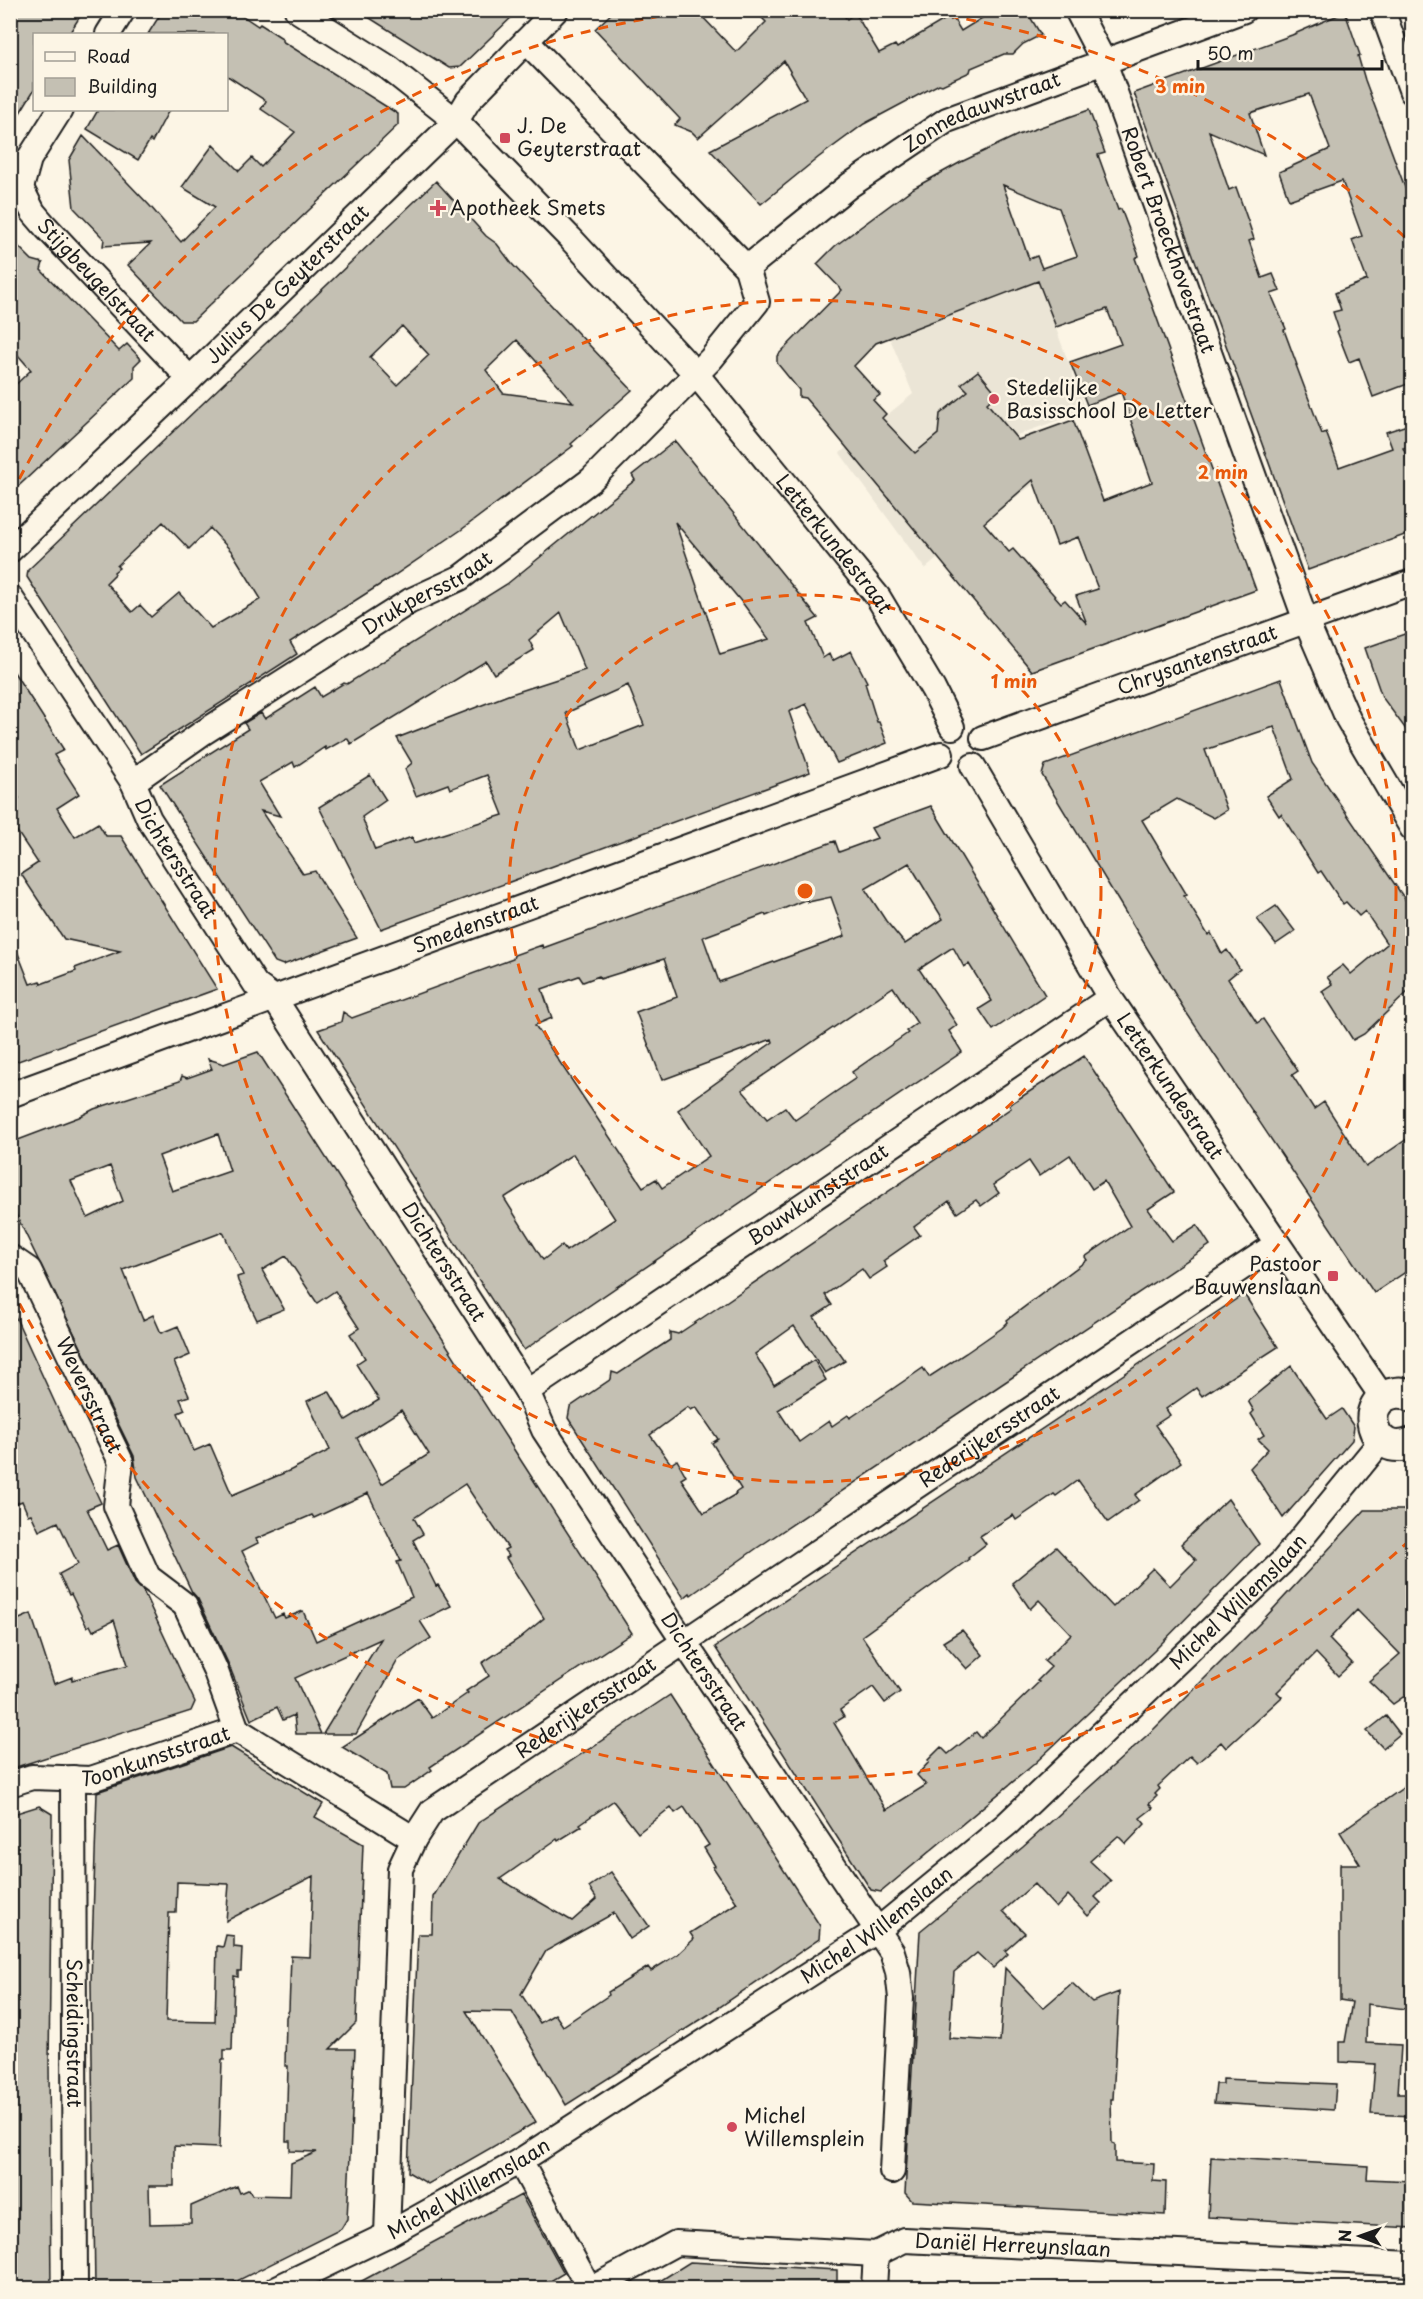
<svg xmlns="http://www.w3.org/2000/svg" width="1423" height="2299" viewBox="0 0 1423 2299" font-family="'Playpen Sans',sans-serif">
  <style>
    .built { fill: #ebe5d6 }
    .building { fill: #c4c0b3; stroke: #1c1c1c; stroke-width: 1.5; fill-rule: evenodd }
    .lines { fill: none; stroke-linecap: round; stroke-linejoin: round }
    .minor-casing { stroke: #1c1c1c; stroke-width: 28 }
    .tertiary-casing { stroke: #1c1c1c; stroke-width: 34 }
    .minor { stroke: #fcf5e5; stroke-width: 24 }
    .tertiary { stroke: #fcf5e5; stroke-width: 30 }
    .ring { fill: none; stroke: #e8590c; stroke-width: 3; stroke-dasharray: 10 8 }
    .poi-dot { fill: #d1495b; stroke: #fcf5e5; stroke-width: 2 }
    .labels { text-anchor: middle; stroke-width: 5; stroke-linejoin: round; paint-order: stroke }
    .street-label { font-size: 20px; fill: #1c1c1c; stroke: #fcf5e5 }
    .poi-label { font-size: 20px; fill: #1c1c1c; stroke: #fcf5e5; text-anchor: start }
    .centre { fill: #e8590c; stroke: #fcf5e5; stroke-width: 3 }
    .ring-label { font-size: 18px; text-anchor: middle; font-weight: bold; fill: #e8590c; stroke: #fcf5e5; stroke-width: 5; stroke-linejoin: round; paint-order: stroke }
  </style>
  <rect width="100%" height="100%" fill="#fcf5e5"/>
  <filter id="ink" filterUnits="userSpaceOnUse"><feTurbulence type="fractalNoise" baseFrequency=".0167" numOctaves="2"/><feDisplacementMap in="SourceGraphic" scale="12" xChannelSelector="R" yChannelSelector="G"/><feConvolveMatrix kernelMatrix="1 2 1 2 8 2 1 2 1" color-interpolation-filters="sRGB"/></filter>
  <g filter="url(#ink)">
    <path class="built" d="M1022,236L1084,405L1073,415L1017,435L1034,484L981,522L925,569L840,453L913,394L871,293Z"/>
    <path class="building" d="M10,10H84L69,34H34V90L10,129Z
      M163,10H234L258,26L260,24L282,38V41L398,114V125L193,321H181L128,265L151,243L103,246L104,239L74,208L69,160L83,136L150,206L181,242L215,207L182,187L213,145L239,171L252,158L261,167L295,132L261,109L266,101L226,75V34H148Z
      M357,10H519L460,67L449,68Z
      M615,10H696L736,52L766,22L754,10H839L847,19L855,13L879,53L895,45L897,48L949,17L951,20L953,18L961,31L995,10H1026L1041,35L1023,44L1013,54H1004L971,68L970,72L942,85L939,84L864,124L819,157L761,204L710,150L806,99L784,61L698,138L692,132L675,125L680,119L595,29Z
      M1345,12L1360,55L1358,56L1365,80L1413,209V382L1373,397L1359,358L1349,362L1337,331L1339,330L1333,312L1341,310L1335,293L1367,280L1352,240L1362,236L1342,181L1289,200L1279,172L1330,149L1309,94L1250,113L1264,155L1209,131L1229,190L1236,187L1248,221L1254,239L1249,241L1262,278L1273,274L1280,291L1271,294L1286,329L1284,330L1297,365H1296L1322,434L1326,432L1339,467L1392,448L1386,432L1413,423V446L1403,448L1413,470V532L1308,570L1134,93L1292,35Z
      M98,110H169L152,142L150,140L138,160L87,129Z
      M1089,110L1105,153L1098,155L1118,210L1121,209L1139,256L1135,258L1256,590L1032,671L818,413L805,398L799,397V390L777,363V356L842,290L817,264L835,246L912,189L961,162L1018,135ZM1003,185L1059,208L1077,256L1042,268L1037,256L1029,259ZM1038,281L1056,327L1107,309L1121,344L1070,362L1087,405L1121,392L1152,482L1103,501L1073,420L1018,440L987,403L997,394L978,371L961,384L968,391L940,414L938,434L915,453L882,418L886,414L873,400L880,395L854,366L876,343ZM1033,480L1057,545L1078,537L1098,589L1076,596L1087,624L1065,600L1061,603L1013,549L1009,552L984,523Z
      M436,181L486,236L497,244L512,264L632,390L571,444L573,446L461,530L392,577L290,642L297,654L141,754L27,577L28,570ZM402,326L429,355L397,385L370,357ZM517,340L535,360L573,402L503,393L486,370ZM163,522L189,549L210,528L232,552L261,599L211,628L179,593L151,617L140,605L132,612L106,583L115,574L114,572L119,568L117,566Z
      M10,238L32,260L43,263L41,270L119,351L127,344L141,359L134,366V378L10,494V390L31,370L10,346Z
      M675,441L818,618L808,623L823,658L829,654L832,661L851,651L867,682L865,683L877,722H879L887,743L837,763L806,704L789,712L810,772L381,929L319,807L370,775L386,800L362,817L375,850L412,837L414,843L503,815L487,775L450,789L448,784L416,796L405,769L412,763L397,738L508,695L585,670L561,613L529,640L534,650L494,674L486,661L351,744L347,738L326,750L325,747L295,767L293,762L259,782L280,816L261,811L303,874L315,871L357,938L283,965L275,962L160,785L248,729L244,723L261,713L265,719L315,687L321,697L344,683L347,684L507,584L635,480L632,475ZM675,522L744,605L769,639L720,654ZM628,685L644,725L580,750L566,713Z
      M1413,631V739L1382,697L1365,648Z
      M10,666L64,750L54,755L79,794L57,808L75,837L98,823L106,836H121L217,989L10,1064V939L12,938L30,984L40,981L41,984L76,971L75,968L120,951L64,939L21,874L38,863L10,821V803L19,798L10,785Z
      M1281,679L1312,763L1413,911V987L1364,1034L1353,1040L1322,991L1332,984L1327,977L1343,965L1351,974L1387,944L1365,911L1359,916L1346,902L1343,904L1321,871L1318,873L1281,814L1279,816L1266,796L1293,779L1274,727L1205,750L1227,810L1214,818L1177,799L1142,820L1187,895L1184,896L1208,935L1211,933L1222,954L1227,950L1240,969L1228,979L1257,1023L1263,1019L1298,1071L1292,1075L1314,1109L1324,1102L1366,1167L1413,1135V1267L1374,1293L1184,1009L1042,775L1045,765Z
      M931,806L1045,995L993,1030L979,1009L992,1001L969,964L964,967L953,947L919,969L957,1025L949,1031L962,1052L524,1350L318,1030L341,1022L343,1012L352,1018L513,959L514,955L542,945L543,948L835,841L839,852L877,838L871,828ZM909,863L943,919L905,944L886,921L865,889ZM831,897L845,936L719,982L703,937L765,914L766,916L807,899L808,902ZM664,959L677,997L636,1012L662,1080L772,1039L773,1042L678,1110L709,1156L662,1188L656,1179L643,1187L535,1025L552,1018L542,989L579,976L583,982L599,976L600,979ZM893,987L917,1023L906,1031L908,1033L852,1072L856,1078L831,1095L795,1120L785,1107L767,1119L742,1090ZM573,1154L615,1219L566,1251L562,1245L543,1260L504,1198Z
      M1276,906L1295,931L1276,944L1257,919Z
      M258,1052L632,1633L430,1767L432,1770L404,1789H390L387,1774L342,1747L418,1698L432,1718L468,1693L466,1691L489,1676L482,1663L520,1638L544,1618L506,1558L509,1556L504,1550L508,1548L491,1523L465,1484L414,1518L423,1534L413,1540L436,1586L438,1585L451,1606L420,1621L431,1638L398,1660L356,1734H323L381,1639L295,1678L321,1734H296L294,1715L283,1720L277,1707L251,1720L228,1663L198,1599L192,1592L137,1477L134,1456L10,1202V1143L79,1117L94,1109L180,1081L182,1076L187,1078L212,1069L208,1059L224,1064ZM218,1134L230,1171L172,1191L159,1156ZM110,1166L123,1201L88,1218L71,1181ZM223,1232L243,1275L237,1277L238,1281L257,1320L284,1309L262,1270L286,1256L317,1303L335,1291L359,1328L350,1334L365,1358L356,1364L379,1400L346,1420L329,1391L307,1401L330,1450L291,1470L232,1495L210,1444L194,1451L178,1413L185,1410L180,1399L189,1396L174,1362L190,1355L178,1326L161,1333L153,1315L143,1320L123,1270ZM401,1410L429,1454L382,1484L357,1438ZM368,1493L401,1561L397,1562L412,1597L316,1641L303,1611L285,1618L283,1614L275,1618L242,1551L258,1543L256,1539L312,1515L314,1518Z
      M1084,1056L1174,1192L1148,1209L1172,1241L1197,1225L1210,1245L757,1548L691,1595L690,1593L684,1598L568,1418L570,1407L611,1379L612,1372L618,1374L670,1340V1332L678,1334L714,1310L1011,1108L1009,1105ZM1070,1155L1092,1189L1104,1181L1130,1226L1085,1257L1087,1260L1007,1320L1008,1322L1002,1328L966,1353L929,1377L923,1368L850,1418L848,1415L832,1426L829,1421L799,1442L778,1410L826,1380L814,1360L774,1385L755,1354L794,1326L825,1373L845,1361L814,1317L832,1305L825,1295L862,1269L869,1279L887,1267L883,1261L920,1235L914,1227L949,1201L957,1213L976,1200L981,1206L999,1193L993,1185L1029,1161L1039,1176ZM688,1407L691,1410L696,1407L718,1439L712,1443L741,1489L735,1493L736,1494L704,1513L681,1479L686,1476L677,1460L671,1464L650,1435Z
      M1244,1294L1278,1347L1202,1396L1196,1388L1166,1409L1170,1415L1155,1425L1181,1462L1135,1495L1139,1500L1108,1522L1078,1480L1056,1496L1054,1494L1016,1520L1013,1515L980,1536L986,1544L968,1558L969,1559L862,1636L900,1692L885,1703L873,1687L840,1710L844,1717L834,1723L886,1810L926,1785L917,1775L929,1762L928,1760L941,1747L948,1754L976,1732L981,1738L1039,1682L1037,1681L1051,1667L1044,1661L1071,1634L1039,1600L1030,1609L1012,1583L1056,1547L1113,1607L1153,1568L1170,1586L1196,1560L1181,1544L1228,1499L1259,1544L1154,1651L1033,1765L881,1892L871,1890L715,1647Z
      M10,1305L101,1503L87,1509L107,1550L118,1545L135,1583L143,1591L195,1702L191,1711L10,1769V1623L31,1614L54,1684L72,1677V1680L128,1665L114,1620L93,1631L90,1625L87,1627L71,1594L69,1595L59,1574L78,1564L58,1522L39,1531L31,1514L28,1515L22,1501L10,1506Z
      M1291,1366L1327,1419L1342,1409L1354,1427L1352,1440L1283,1518L1250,1468L1268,1449L1258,1439L1264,1435L1251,1414L1254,1411L1248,1401Z
      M1365,1510H1413V1690L1393,1704L1369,1681L1400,1654L1357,1610L1329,1639L1352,1663L1338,1676L1316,1653L1277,1692L1282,1697L1226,1748L1221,1742L1197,1763L1190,1756L1158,1786L1160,1789L1155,1794L1157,1796L1149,1804L1153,1808L1140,1818L1145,1824L1126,1844L1118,1836L1090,1861L1111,1881L1095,1897L1101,1903L1088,1916L1068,1895L1056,1908L1034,1884L1003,1911L1025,1933L1005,1951L1008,1954L993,1968L977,1953L954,1972L949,2038L1000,2041L1005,1968L1043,2008L1072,1983L1092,2002L1119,1992L1113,2099H1111L1112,2143L1115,2144V2162L1154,2164L1153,2181L1166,2182L1165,2215L912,2201L905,2193L920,1931L1023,1847L1154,1729L1261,1622Z
      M962,1630L983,1655L967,1669L943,1642Z
      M670,1695L820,1926L819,1939L708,2015L566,2105L512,2012L466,2011L536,2122L428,2184L408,2172L418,1934H432L433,1897L478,1823ZM613,1801L638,1833L671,1807L675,1813L684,1807L709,1845L704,1848L715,1866L713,1867L737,1903L690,1933L694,1939L678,1954L651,1971L648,1967L608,1992L609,1995L563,2026L555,2014L540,2023L521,1994L546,1951L614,1913L630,1939L649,1926L611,1872L589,1887L597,1899L572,1921L500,1879L557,1839L558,1841L582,1826L580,1824Z
      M1386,1716L1400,1734L1383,1748L1367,1731Z
      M231,1747L323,1804L315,1817L363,1844L356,2023L330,2049H355L347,2219L341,2229L221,2289H95L91,1982L97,1792ZM313,1876L310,1957L291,1956L289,2010L286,2017L285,2066H288L286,2141H290V2151L317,2152L291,2163L290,2196L252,2195L249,2189L240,2193L237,2186L191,2206V2223L150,2224L149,2186H174V2146L219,2148L222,2060H224V2050H232L234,1976L238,1977V1971H241L242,1948L234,1947V1936L226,1935L223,1947L217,1946L215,2022L166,2021L169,1913H176L177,1882L229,1884L226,1921Z
      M1413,1781V2010L1367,2004L1366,2043L1401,2045L1398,2094H1413V2116L1371,2114L1375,2064L1340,2062V2042H1345L1352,2002L1340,2000V1864H1360L1340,1832Z
      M39,1806L52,1814L49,2064L51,2289H10V1815Z
      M1223,2079L1336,2084L1334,2110L1214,2103L1216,2084H1223Z
      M1211,2157L1368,2166L1367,2179L1413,2181V2228L1208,2217Z
      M521,2195L564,2273L537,2289H347Z
      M690,2262L837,2270V2289H647Z"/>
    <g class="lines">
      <defs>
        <g id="minor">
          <path id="s1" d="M297,10L389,68L456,121L570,238L696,374L878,597L933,689L952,727"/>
          <path id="s2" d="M1077,10L1104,62L1306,621L1348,719L1412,828"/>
          <path d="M1382,10L1412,92"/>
          <path d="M108,34L123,10"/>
          <path id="s3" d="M60,110L29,159L21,188L33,212L45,226L190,379"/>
          <path id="s4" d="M747,268L850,185L947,120L1244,10"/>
          <path id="s5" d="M10,550L190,379L456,121L468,101L556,10"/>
          <path id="s6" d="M10,597L133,782L149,819L256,985L274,998L527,1391L544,1430L684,1642L892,1952L898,1972L901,1998L892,2171"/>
          <path id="s7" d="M983,738L1412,582"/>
          <path id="s8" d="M973,766L1110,998L1383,1398"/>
          <path id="s9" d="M133,782L201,734L410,601L460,578L591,480L711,359L757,302L747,268L526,41"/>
          <path id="s10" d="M10,1095L941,754"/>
          <path id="s11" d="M10,1257L29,1270L121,1462L116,1506L148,1577L185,1605L215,1669L237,1730"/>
          <path id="s12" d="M527,1391L1110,998"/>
          <path d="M237,1730L414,1839"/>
          <path id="s13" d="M73,1778L75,2288"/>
          <path id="s14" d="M10,1784L32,1777L91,1779L237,1730"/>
          <path d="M520,2161L589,2288"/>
          <path id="s15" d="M387,2235L400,1869L414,1839L432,1811L1277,1244"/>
          <path id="s16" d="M277,2288L387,2235L520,2161L878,1930L1007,1824L1282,1562L1381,1441"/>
          <path id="s17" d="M593,2288L676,2243L876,2254L904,2240L1412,2264"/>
          <path d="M874,2288L876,2254"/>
        </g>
        <path id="tertiary" d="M1412,1397C1407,1393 1401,1392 1395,1393C1357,1399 1370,1460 1412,1443"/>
      </defs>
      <use href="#minor" class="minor-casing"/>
      <use href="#tertiary" class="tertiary-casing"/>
      <use href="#minor" class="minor"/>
      <use href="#tertiary" class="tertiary"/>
    </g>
  </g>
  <g class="ring">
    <circle cx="805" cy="891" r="296"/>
    <circle cx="805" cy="891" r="591"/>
    <path d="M1410 1540A887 887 0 0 1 11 1287M11 495A887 887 0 0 1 697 11M913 11A887 887 0 0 1 1410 242"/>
  </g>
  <g class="poi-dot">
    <rect x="499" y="132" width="12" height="12" rx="3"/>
    <path d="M435 199h6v6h6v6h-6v6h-6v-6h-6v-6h6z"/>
    <circle cx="994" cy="399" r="6"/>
    <rect x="1327" y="1270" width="12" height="12" rx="3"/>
    <circle cx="732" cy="2127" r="6"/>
  </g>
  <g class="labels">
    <g class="street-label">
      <text dy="7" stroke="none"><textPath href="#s4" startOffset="284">Zonnedauwstraat</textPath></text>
      <text dy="7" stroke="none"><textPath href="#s2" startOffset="248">Robert Broeckhovestraat</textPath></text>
      <text dy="7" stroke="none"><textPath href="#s3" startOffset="208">Stijgbeugelstraat</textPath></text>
      <text dy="7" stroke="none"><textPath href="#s5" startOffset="384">Julius De Geyterstraat</textPath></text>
      <text dy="7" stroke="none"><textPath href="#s1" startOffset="762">Letterkundestraat</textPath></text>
      <text dy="7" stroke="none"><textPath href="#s9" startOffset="350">Drukpersstraat</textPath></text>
      <text dy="7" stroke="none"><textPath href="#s7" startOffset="228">Chrysantenstraat</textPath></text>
      <text dy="7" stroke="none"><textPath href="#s6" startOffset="310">Dichtersstraat</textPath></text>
      <text dy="7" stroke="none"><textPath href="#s10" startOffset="496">Smedenstraat</textPath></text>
      <text dy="7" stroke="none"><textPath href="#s8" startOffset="376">Letterkundestraat</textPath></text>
      <text dy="7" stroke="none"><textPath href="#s12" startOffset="351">Bouwkunststraat</textPath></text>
      <text dy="7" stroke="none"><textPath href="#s6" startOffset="796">Dichtersstraat</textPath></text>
      <text dy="7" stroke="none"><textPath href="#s11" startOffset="162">Weversstraat</textPath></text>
      <text dy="7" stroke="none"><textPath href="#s15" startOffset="1104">Rederijkersstraat</textPath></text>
      <text dy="7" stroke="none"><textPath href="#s16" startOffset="1188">Michel Willemslaan</textPath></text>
      <text dy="7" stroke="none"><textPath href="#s6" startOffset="1282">Dichtersstraat</textPath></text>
      <text dy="7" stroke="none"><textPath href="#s15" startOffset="618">Rederijkersstraat</textPath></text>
      <text dy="7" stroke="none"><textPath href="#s14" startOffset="150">Toonkunststraat</textPath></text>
      <text dy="7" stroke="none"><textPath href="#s16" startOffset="702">Michel Willemslaan</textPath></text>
      <text dy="7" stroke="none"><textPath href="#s13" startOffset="255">Scheidingstraat</textPath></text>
      <text dy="7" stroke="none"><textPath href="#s16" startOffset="216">Michel Willemslaan</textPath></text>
      <text dy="7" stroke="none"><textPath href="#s17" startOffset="435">Daniël Herreynslaan</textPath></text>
    </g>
    <g class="poi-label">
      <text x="517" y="133">J. De<tspan x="517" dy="23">Geyterstraat</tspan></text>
      <text x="450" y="215">Apotheek Smets</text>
      <text x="1006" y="395">Stedelijke<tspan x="1006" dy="23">Basisschool De Letter</tspan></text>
      <text x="1321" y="1271" text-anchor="end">Pastoor<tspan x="1321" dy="23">Bauwenslaan</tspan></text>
      <text x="744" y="2123">Michel<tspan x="744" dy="23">Willemsplein</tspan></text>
    </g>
  </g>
  <circle cx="805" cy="891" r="9" class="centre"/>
  <g class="ring-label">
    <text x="1180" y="93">3 min</text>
    <text x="1223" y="479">2 min</text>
    <text x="1014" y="688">1 min</text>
  </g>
  <rect width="1423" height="2299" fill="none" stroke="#fcf5e5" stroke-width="36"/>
  <rect x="18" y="18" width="1387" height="2263" fill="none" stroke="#1c1c1c" stroke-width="2" filter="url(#ink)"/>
  <rect x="33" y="33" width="195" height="78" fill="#fcf5e5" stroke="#a29e95" stroke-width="1.5"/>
  <rect x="45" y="52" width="30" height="9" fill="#fcf5e5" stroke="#a29e95" stroke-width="1.5"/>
  <text x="87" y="63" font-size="18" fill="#1c1c1c">Road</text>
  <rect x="45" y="78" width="30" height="18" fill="#c4c0b3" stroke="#a29e95" stroke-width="1.5"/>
  <text x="87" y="93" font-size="18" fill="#1c1c1c">Building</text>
  <g transform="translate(1360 2236) rotate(271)" stroke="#fcf5e5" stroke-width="4.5" paint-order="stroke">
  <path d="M0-4.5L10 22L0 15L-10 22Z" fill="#1c1c1c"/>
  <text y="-9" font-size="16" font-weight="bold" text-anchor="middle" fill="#1c1c1c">N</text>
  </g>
  <path d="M1198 60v9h184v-9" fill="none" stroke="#1c1c1c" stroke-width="3"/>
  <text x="1207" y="60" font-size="18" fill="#1c1c1c" stroke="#fcf5e5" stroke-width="4.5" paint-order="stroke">50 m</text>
</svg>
